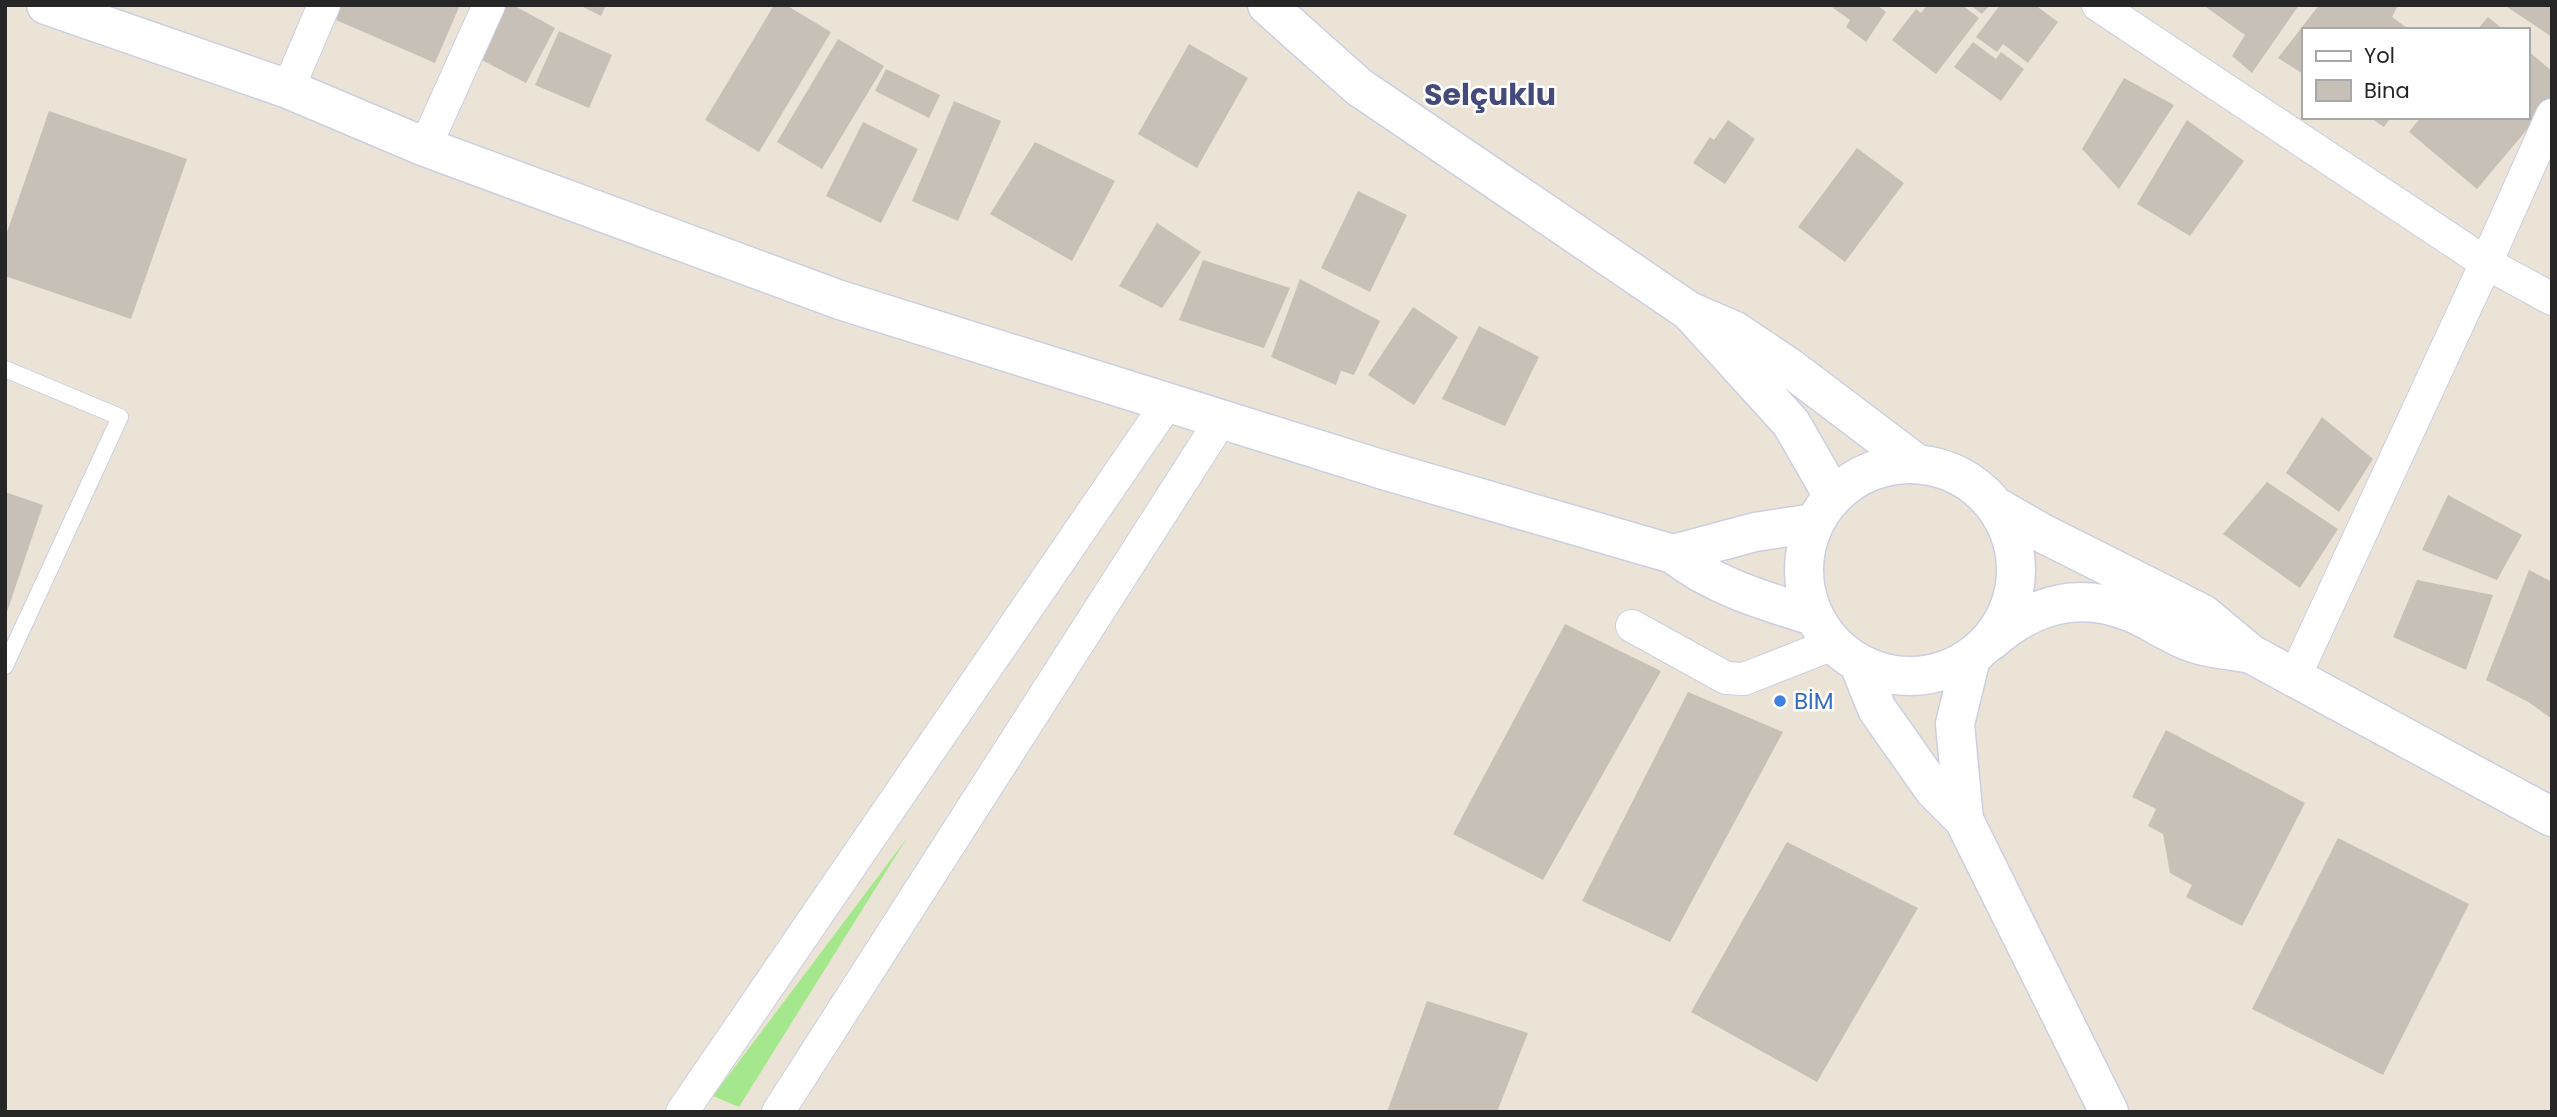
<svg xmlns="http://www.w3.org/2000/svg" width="2557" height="1117" viewBox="0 0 2557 1117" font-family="Poppins,sans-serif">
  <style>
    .green { fill: #a5e78d }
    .building { fill: #c6c0b6 }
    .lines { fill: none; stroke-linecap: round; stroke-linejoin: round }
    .lane-casing { stroke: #cbcee2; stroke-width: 18 }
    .street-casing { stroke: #cbcee2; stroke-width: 34 }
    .secondary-casing { stroke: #cbcee2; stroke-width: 41 }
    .lane { stroke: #fff; stroke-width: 16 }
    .street { stroke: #fff; stroke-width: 32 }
    .secondary { stroke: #fff; stroke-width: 38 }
    .shop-dot { fill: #3f7fe0; stroke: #fff; stroke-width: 2.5 }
    .labels { text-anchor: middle; stroke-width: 5; stroke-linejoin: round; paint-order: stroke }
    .shop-label { font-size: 23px; fill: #366cbe; stroke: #fff; text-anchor: start }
    .district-label { font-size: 30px; font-weight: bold; fill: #444a7a; stroke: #fff }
  </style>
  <rect width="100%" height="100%" fill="#ebe4d6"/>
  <path class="green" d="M907,838L739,1107L713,1096Z"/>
  <path class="building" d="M342,5H460L435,63L336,20Z
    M506,5H513L555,28L526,83L478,58Z
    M579,5H606L601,16Z
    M774,5H786L831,32L759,152L705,120Z
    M1829,5H1877L1886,12L1866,42L1846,27L1850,20Z
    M1927,5H1962L1979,18L1936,74L1892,40L1916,9L1921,13Z
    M1970,5H1990L1982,14Z
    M2000,5H2035L2058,22L2028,63L2003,44L1997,52L1976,37Z
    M2203,5H2299L2252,73L2232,56L2245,35Z
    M2319,5H2398L2392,17L2410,30H2303V74L2278,58Z
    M2504,5H2552V37Z
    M2488,17L2504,30H2477Z
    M559,31L612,55L589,108L535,85Z
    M838,39L884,66L822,169L777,142Z
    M1973,42L1996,59L2001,52L2024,69L2001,101L1954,67Z
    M1189,44L1248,78L1197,168L1138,134Z
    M2527,50L2552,71V100L2477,189L2409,132L2421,117H2527Z
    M886,69L940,95L929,118L875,91Z
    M2124,78L2174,105L2119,189L2082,149Z
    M954,101L1001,121L958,221L912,201Z
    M49,111L187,159L131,319L5,276V238Z
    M2369,117H2391L2384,127Z
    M1728,120L1755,139L1725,184L1693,163L1710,137L1714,140Z
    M2187,120L2244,161L2190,236L2137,204Z
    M863,122L918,149L881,223L826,196Z
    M1035,142L1115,181L1072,261L990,214Z
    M1857,148L1904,183L1845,262L1798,227Z
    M1358,191L1407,215L1370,292L1321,268Z
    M1157,223L1201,252L1162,308L1119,286Z
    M1203,260L1290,288L1264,348L1179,320Z
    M1300,279L1380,321L1354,375L1341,371L1336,385L1271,357Z
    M1413,307L1458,337L1414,405L1368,375Z
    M1479,326L1539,357L1505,426L1442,399Z
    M2322,417L2373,459L2339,512L2286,473Z
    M2267,482L2338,529L2300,588L2223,534Z
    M5,492L43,505L6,615H5Z
    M2448,495L2522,535L2497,580L2422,550Z
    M2529,570L2552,582V719L2530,703L2486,680Z
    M2417,580L2493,595L2466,670L2393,637Z
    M1565,624L1661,671L1543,880L1453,834Z
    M1688,692L1783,732L1670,942L1582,901Z
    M2166,730L2305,803L2242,926L2186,897L2192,885L2170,873L2163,834L2148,826L2156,809L2132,797Z
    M2338,838L2469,904L2383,1075L2252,1009Z
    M1787,842L1918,908L1817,1082L1691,1012Z
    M1427,1001L1528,1033L1497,1112H1387Z"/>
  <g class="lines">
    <defs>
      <path id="lane" d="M5,369L120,417L5,666"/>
      <path id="street" d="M2098,5L2486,263L2552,299
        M288,89L324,5
        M425,147L489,5
        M1632,626L1726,678L1744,679L1833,644
        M2295,676L2486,263L2552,115
        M682,1112L1168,402
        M778,1112L1221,420"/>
      <path id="secondary" d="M46,5L288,89L425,147L840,300L1387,471L1673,554
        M1267,5L1359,87L1689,311
        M1804 570a106 106 0 1 1 212 0a106 106 0 1 1-212 0Z
        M1833,496L1791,423L1689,311L1735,331L1790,368L1917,464
        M1813,616C1765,601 1713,586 1673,554L1755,532L1814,523
        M1991,641C2032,605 2078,591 2130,612C2150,620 2168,633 2188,641C2207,649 2231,650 2251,654L2203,614L2042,533L1995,506
        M2251,654L2552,817
        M1859,664L1877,709L1934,790L1964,820L1955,724L1971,658
        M1964,820L2109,1112"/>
    </defs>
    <use href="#lane" class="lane-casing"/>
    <use href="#street" class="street-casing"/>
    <use href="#secondary" class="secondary-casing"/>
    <use href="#lane" class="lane"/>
    <use href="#street" class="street"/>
    <use href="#secondary" class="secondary"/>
  </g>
  <circle class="shop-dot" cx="1780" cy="701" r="7"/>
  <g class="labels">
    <g class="shop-label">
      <text x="1794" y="709">BİM</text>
    </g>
    <g class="district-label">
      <text x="1490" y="105">Selçuklu</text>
    </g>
  </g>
  <rect width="2557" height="1117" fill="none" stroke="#262626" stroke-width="14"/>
  <rect x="2302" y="28" width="228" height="91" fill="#ffffff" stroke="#a8a8a8" stroke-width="2"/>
  <rect x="2316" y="51" width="35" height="10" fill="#ffffff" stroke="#a8a8a8" stroke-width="2"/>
  <text x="2364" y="63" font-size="21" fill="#262626">Yol</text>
  <rect x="2316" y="80" width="35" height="21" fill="#c6c0b6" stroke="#a8a8a8" stroke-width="2"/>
  <text x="2364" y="98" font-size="21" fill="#262626">Bina</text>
</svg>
